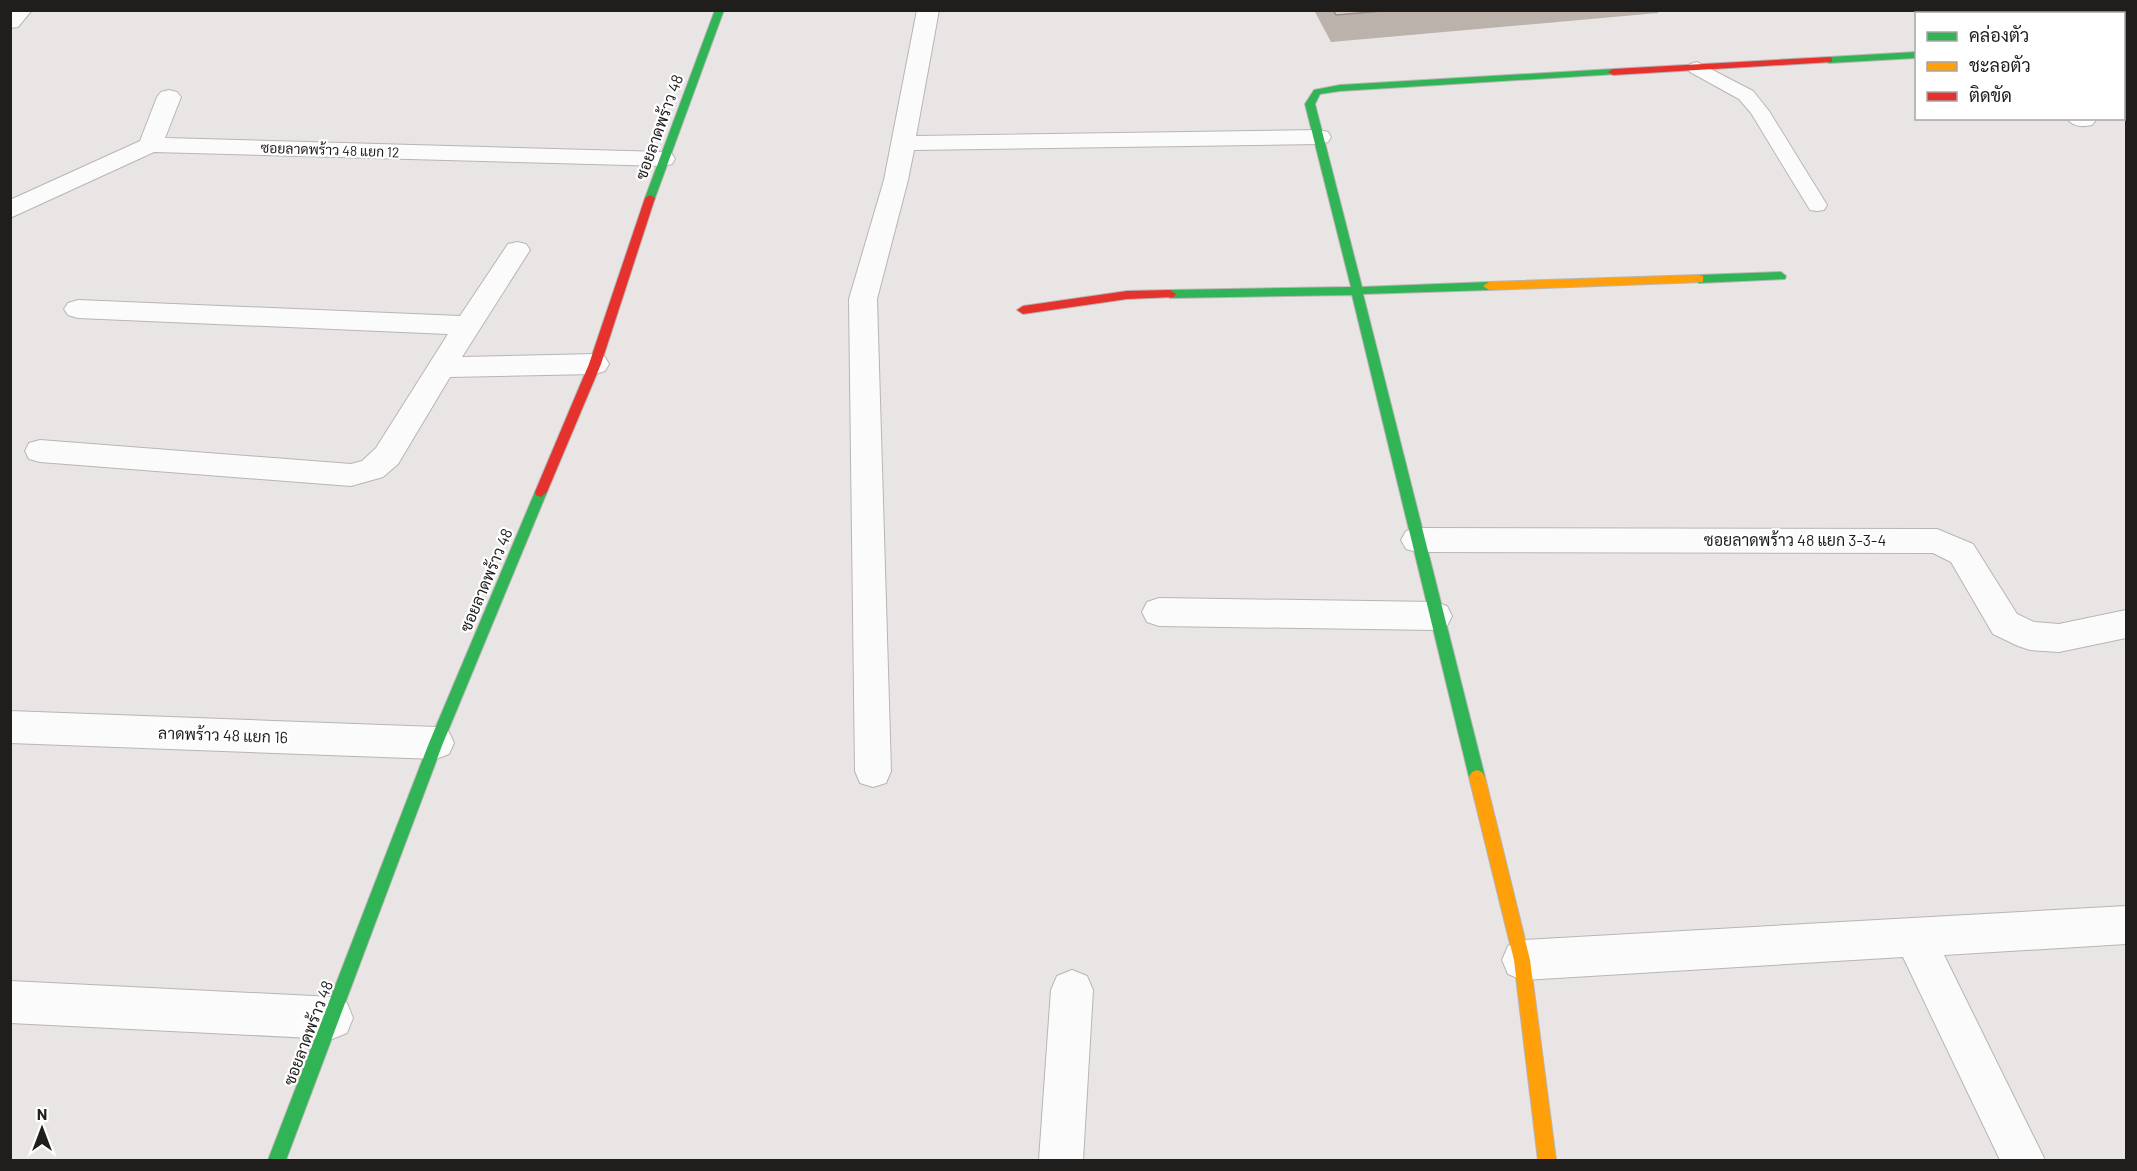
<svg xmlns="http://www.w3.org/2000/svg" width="2137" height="1171" viewBox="0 0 2137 1171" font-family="Barlow,Sarabun,sans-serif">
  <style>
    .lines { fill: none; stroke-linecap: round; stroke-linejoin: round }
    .lane-casing { stroke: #b8b5b4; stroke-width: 2 }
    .street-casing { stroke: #b8b5b4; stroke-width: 2 }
    .fast-casing { stroke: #b8b5b4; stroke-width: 2 }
    .slow-casing { stroke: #b8b5b4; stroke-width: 2 }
    .jam-casing { stroke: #b8b5b4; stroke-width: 2 }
    .lane { fill: #fcfbfb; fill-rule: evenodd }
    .street { fill: #fcfbfb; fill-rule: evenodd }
    .fast { fill: #30b455; fill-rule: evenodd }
    .slow { fill: #ff9f0a; fill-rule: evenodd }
    .jam { fill: #e5322d; fill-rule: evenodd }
    .wall { fill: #bbb2ac }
    .building { fill: #d9cfc8; stroke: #98918c; stroke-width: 1.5 }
    .labels { text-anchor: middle; stroke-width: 4.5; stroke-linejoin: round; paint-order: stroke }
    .far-street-label { font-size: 14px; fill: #201e1d; stroke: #fff }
    .street-label { font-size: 16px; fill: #201e1d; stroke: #fff }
  </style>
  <rect width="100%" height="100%" fill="#e8e5e4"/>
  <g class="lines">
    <defs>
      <path id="lane" d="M1697,62L1753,91L1769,111L1827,205L1824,210L1817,211L1810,210L1751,113L1739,99L1690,72L1688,68L1690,64Z"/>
      <path id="street" d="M10,10H32L18,27L10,28Z
        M917,10H939L916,136L1319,130L1328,132L1331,137L1328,142L1319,144L914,150L908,180L877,299L891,771L886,783L873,787L860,783L855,771L849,299L884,180Z
        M2083,10H2105L2107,14H2085Z
        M2124,35H2126V49H2124Z
        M169,90L177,92L181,97L165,138L663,152L672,154L675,159L672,164L663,166L154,152L10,218V200L140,141L157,97L161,92Z
        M2067,118H2095L2096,120L2092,125C2083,127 2072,127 2067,118Z
        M517,242L526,244L530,250L462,357L595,354L605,357L609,364L605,371L595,374L450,377L398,464L383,477L351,486L40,462L29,459L25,451L29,443L40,440L351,464L362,461L376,448L448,334L78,318L68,315L64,309L68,303L78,300L460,316L508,244Z
        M1417,528L1937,529L1973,544L2017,614L2034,622L2059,624L2126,610V638L2059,652L2030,650L2018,646L1993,634L1951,562L1933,553L1417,552L1406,549L1401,540L1406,531Z
        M1159,598L1435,602L1447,606L1452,616L1447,626L1435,630L1159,626L1147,622L1142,612L1147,602Z
        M10,711L436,727L449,732L454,743L449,754L436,759L10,743Z
        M2126,906V944L1944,955L2045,1160H2000L1903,957L1522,980L1508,974L1502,960L1508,946L1522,940Z
        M1072,970L1087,976L1093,990L1083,1160H1039L1051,990L1057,976Z
        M10,981L332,997L347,1003L353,1018L347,1033L332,1039L10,1023Z"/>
      <path id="fast" d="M715,10H724L655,198L654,200H646L645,198Z
        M1916,52V58L1829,63L1824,60L1829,57Z
        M1613,69L1618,72L1616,74L1340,91L1320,94L1315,104L1362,287L1489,282L1495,286L1489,290L1363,294L1485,777L1482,782L1477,784L1472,782L1469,777L1352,295L1170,298L1164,294L1170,290L1351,287L1305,104L1314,90L1340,85Z
        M1781,272L1786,276L1785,279L1699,283L1694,279L1699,275Z
        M541,487L547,492L443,743L286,1160H268L429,743L535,492Z"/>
      <path id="slow" d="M1699,275L1703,276V282L1489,290L1483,286L1489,282Z
        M1477,770L1482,772L1485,777L1530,960L1556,1160H1538L1514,960L1469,777L1472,772Z"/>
      <path id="jam" d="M1829,57L1832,58V62L1613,75L1608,72L1613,69Z
        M650,195L655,198L601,364L547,492L541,497L536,495L535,492L589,364L645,198Z
        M1170,290L1176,294L1174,297L1127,299L1023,314L1017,310L1023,306L1127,291Z"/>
    </defs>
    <use href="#lane" class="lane-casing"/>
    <use href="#street" class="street-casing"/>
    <use href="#fast" class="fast-casing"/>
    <use href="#slow" class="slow-casing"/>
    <use href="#jam" class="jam-casing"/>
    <use href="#lane" class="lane"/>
    <use href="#street" class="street"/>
    <use href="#fast" class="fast"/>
    <use href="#slow" class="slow"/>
    <use href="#jam" class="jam"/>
  </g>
  <path class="wall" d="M1314,10H1659L1658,13L1331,42Z"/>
  <path class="building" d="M1333,10H1394L1336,15Z"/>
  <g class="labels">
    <g class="far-street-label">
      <text transform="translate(330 150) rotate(2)" y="5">ซอยลาดพร้าว 48 แยก 12</text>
    </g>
    <g class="street-label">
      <text transform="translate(659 127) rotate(-70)" y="6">ซอยลาดพร้าว 48</text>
      <text x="1795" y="546">ซอยลาดพร้าว 48 แยก 3-3-4</text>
      <text transform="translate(486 580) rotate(-67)" y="6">ซอยลาดพร้าว 48</text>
      <text transform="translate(223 735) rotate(2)" y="6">ลาดพร้าว 48 แยก 16</text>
      <text transform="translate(308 1033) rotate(-69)" y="6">ซอยลาดพร้าว 48</text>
    </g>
  </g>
  <rect width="2137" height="1171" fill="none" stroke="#201e1d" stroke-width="24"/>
  <rect x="1915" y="12" width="210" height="108" fill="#ffffff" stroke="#a6a5a5" stroke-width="1.5"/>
  <rect x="1927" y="32" width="30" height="9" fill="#30b455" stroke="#a6a5a5" stroke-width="1.5"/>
  <text x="1969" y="42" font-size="18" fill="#201e1d">คล่องตัว</text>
  <rect x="1927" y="62" width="30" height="9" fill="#ff9f0a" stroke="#a6a5a5" stroke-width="1.5"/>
  <text x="1969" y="72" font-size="18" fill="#201e1d">ชะลอตัว</text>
  <rect x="1927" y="92" width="30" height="9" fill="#e5322d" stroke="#a6a5a5" stroke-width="1.5"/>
  <text x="1969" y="102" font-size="18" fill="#201e1d">ติดขัด</text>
  <g transform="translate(42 1129)" stroke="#ffffff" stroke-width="4.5" paint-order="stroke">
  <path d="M0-4.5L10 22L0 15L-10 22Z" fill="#201e1d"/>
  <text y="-9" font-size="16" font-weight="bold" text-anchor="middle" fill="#201e1d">N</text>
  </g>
</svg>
